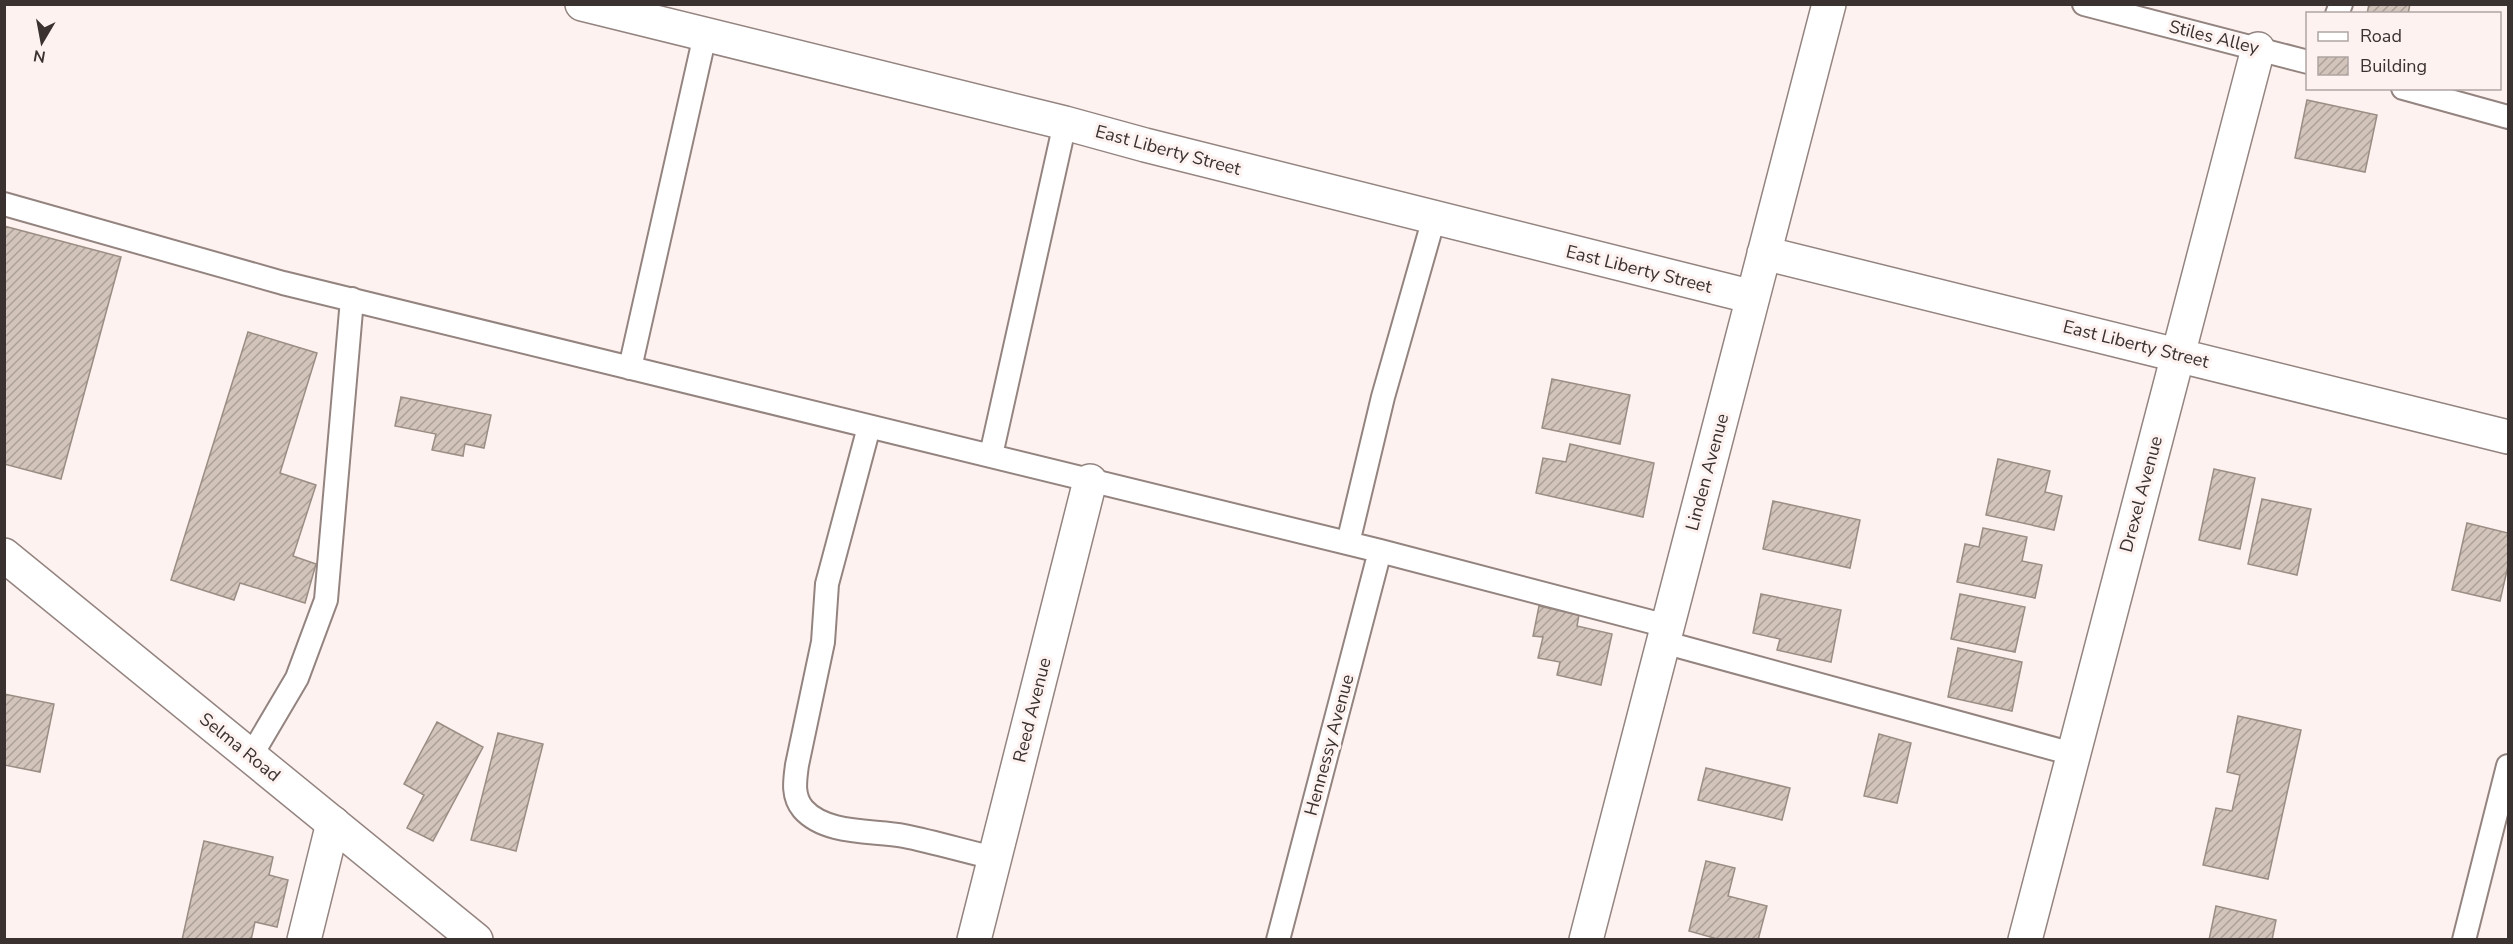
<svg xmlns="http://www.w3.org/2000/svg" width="2513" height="944" viewBox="0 0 2513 944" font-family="'Nunito Sans',sans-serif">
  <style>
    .building { fill: url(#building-hatch); stroke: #9a8d84; stroke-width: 1.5 }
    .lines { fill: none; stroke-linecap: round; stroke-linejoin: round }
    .service-casing { stroke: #948480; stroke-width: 26 }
    .minor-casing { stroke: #948480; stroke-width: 36 }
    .tertiary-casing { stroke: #948480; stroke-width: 36 }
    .service { stroke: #fff; stroke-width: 22 }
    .minor { stroke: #fff; stroke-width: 33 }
    .tertiary { stroke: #fff; stroke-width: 33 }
    .labels { text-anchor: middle; stroke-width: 6; stroke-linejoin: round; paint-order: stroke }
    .street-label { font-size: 18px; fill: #393230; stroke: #fdf2ef }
  </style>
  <defs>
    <pattern id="building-hatch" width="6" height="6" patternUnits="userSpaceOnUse" patternTransform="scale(1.5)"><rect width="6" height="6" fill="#d2c4ba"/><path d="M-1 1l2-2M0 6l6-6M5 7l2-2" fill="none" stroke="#aba098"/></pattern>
  </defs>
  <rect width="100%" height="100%" fill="#fdf2ef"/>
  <path class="building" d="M2369,4H2410L2408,14H2367Z
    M2307,100L2377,115L2365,172L2295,158Z
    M4,226L121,257L61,479L4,464Z
    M248,332L317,353L280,473L316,485L293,556L316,564L305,603L240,583L234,600L171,580Z
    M1552,379L1630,395L1620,444L1542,428Z
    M401,397L491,415L484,448L465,444L463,456L432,450L436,434L395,426Z
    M1570,444L1654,463L1643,517L1536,493L1543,458L1566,462Z
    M1998,459L2050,471L2045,492L2062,496L2054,530L1986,515Z
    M2214,469L2255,478L2240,549L2199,540Z
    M2262,499L2311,509L2297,575L2248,564Z
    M1773,501L1860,520L1850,568L1763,549Z
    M2467,523L2508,533V566L2500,601L2452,590Z
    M1983,528L2027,537L2022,561L2042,565L2035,598L1957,582L1965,544L1979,547Z
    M1761,594L1841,610L1831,662L1777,650L1780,639L1753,633Z
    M1960,594L2025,607L2015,652L1951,639Z
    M1539,606L1579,615L1577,626L1612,634L1601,685L1557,675L1560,662L1538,658L1543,637L1533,636Z
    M1958,648L2022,662L2012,711L1948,697Z
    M4,694L54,704L40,772L4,765Z
    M2238,716L2301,730L2268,879L2203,865L2216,808L2232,811L2240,775L2227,772Z
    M437,722L483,747L433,841L407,828L424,795L404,784Z
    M498,733L543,744L516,851L471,840Z
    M1879,734L1911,743L1897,803L1864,796Z
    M1706,768L1790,788L1782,820L1698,800Z
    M204,841L273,857L269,875L288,880L277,927L255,922L251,940H182Z
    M1706,861L1735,868L1728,896L1767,906L1758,940H1721L1689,931Z
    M2216,906L2276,920L2272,940H2209Z"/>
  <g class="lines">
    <defs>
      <path id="service" d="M2084,4L2308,62
        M2337,14L2341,4
        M2403,88L2508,117
        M4,204L283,283L1380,551L1667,626
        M630,368L705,35
        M869,427L827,584L823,642L797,765C795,780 792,796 803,809C826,835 873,830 904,836C934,842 964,851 994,858
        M991,455L1065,123
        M1348,543L1383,397L1434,218
        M1663,642L2073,754
        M251,756L297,678L326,600L352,299
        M1278,940L1380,551
        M2464,940L2508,766"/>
      <path id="minor" d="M582,4L1065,123L1145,145L1753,297
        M1764,253L2508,437
        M304,940L333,823
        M974,940L1090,481
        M1586,940L1829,4
        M2025,940L2258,49"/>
      <path id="tertiary" d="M4,555L476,940"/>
    </defs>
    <use href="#service" class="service-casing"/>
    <use href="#minor" class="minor-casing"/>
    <use href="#tertiary" class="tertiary-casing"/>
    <use href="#service" class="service"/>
    <use href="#minor" class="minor"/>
    <use href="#tertiary" class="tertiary"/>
  </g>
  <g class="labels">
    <g class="street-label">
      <text transform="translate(2214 37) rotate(14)" y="6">Stiles Alley</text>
      <text transform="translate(1168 150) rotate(15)" y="6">East Liberty Street</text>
      <text transform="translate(1639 269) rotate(14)" y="6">East Liberty Street</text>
      <text transform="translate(2136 344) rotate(14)" y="6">East Liberty Street</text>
      <text transform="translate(1707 472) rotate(-75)" y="6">Linden Avenue</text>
      <text transform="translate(2141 494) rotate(-75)" y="6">Drexel Avenue</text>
      <text transform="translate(1032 710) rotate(-76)" y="6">Reed Avenue</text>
      <text transform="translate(1329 745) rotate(-75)" y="6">Hennessy Avenue</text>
      <text transform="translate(240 747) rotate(39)" y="6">Selma Road</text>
    </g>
  </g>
  <rect width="2513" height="944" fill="none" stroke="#393230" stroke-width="12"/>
  <rect x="2306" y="12" width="195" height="78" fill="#fdf2ef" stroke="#afa5a3" stroke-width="1.5"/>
  <rect x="2318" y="32" width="30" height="9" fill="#ffffff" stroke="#afa5a3" stroke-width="1.5"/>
  <text x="2360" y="42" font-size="18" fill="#393230">Road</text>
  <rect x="2318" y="57" width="30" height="18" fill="url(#building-hatch)" stroke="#afa5a3" stroke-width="1.5"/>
  <text x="2360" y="72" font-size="18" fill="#393230">Building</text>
  <g transform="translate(42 42) rotate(190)" stroke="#fdf2ef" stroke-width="4.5" paint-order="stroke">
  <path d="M0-4.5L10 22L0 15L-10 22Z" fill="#393230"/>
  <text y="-9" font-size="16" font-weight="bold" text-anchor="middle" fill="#393230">N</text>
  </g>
</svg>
